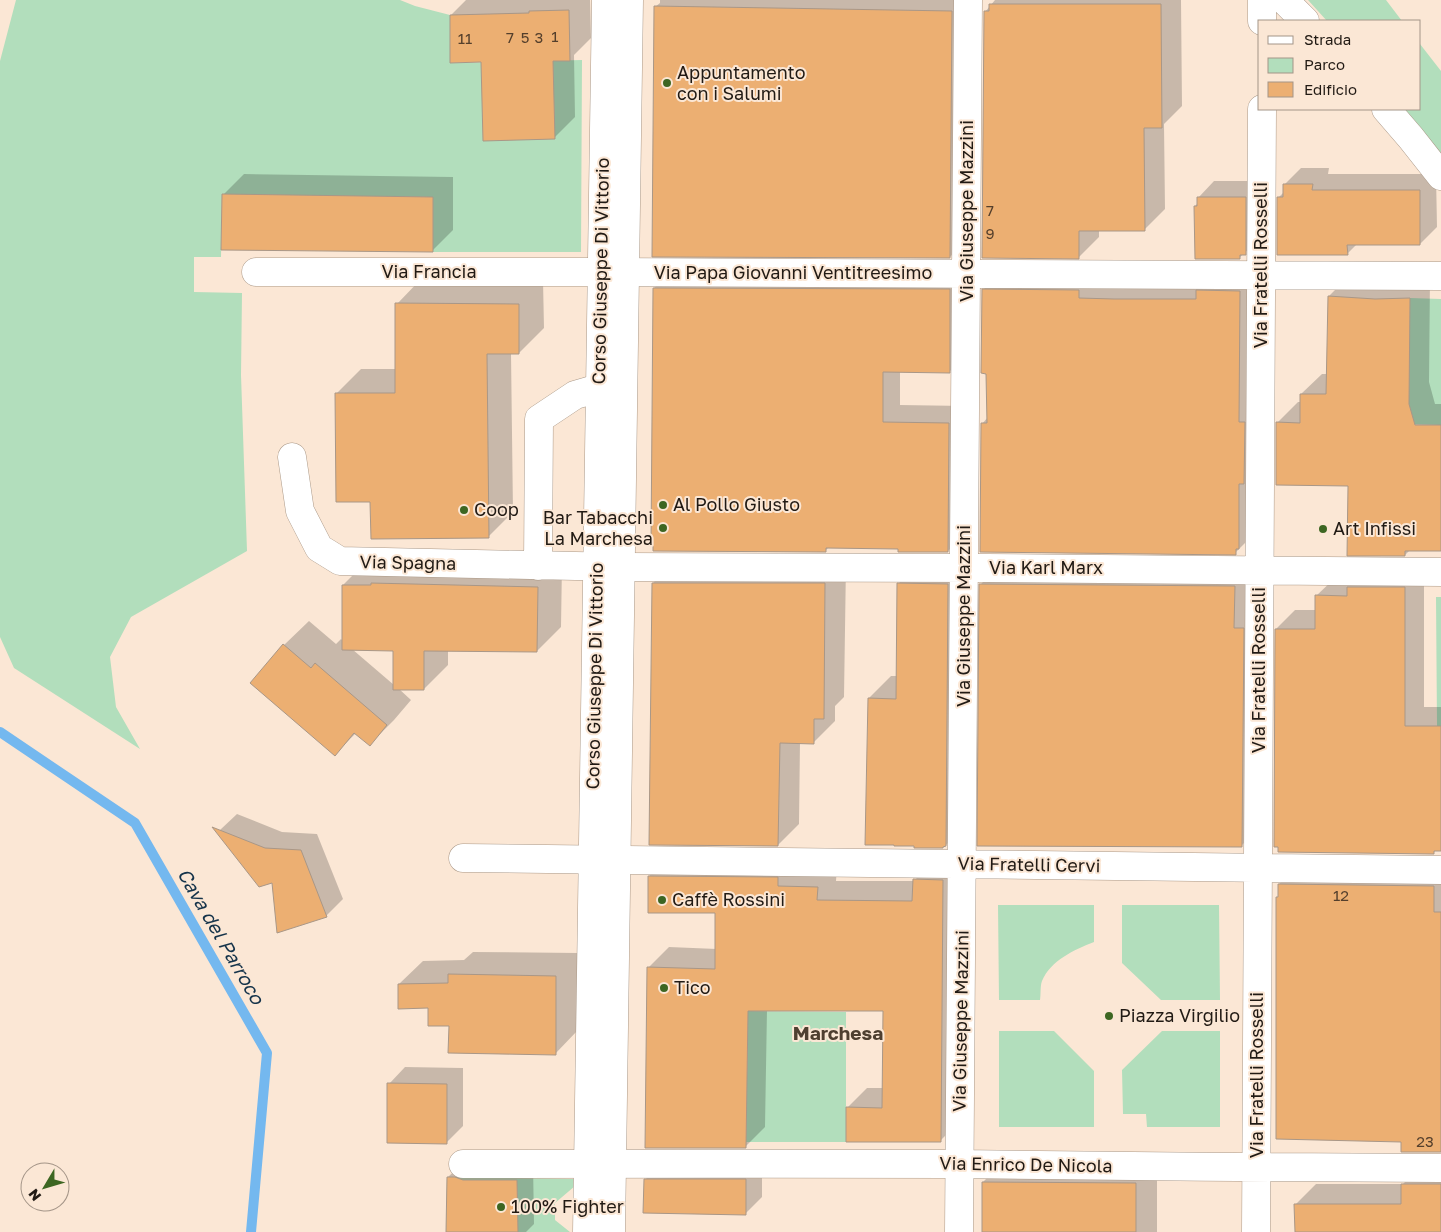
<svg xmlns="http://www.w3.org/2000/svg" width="1441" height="1232" viewBox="0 0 1441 1232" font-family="'Golos Text',sans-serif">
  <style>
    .green { fill: #b2debc }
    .shadow { fill: #0003; fill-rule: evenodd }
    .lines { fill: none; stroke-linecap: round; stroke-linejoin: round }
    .stream { stroke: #74b8ef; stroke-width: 10 }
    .building { fill: #ecaf72; stroke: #a99787 }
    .street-casing { stroke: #ab9988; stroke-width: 29 }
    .secondary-casing { stroke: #ab9988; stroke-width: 29 }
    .street { stroke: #fff; stroke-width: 28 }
    .secondary { stroke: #fff; stroke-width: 28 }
    .poi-dot { fill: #3d6622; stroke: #fbe7d5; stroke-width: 2 }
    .labels { text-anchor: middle; stroke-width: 4; stroke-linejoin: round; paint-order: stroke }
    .number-label { font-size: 15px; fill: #543f2c }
    .poi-label { font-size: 18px; fill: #211a14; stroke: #fbe7d5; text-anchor: start }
    .street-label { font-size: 18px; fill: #211a14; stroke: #fbe7d5 }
    .water-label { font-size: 19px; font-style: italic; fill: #15334a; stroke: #fbe7d5 }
    .neighbourhood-label { font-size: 19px; font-weight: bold; fill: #4e3f30; stroke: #fbe7d5 }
  </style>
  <rect width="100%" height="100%" fill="#fbe7d5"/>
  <path class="green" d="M16,0H400L415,6L450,15L451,63L582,60L581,252H433V197L222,195L221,257H194V292L242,293L241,375L247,551L131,617L110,657L116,707L140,749L14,668L0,637V61Z
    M1308,0H1386L1402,21H1327Z
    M1420,44L1441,71V157L1402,109H1420Z
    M1410,298L1441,299V425L1408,424Z
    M1436,597H1441V726H1437Z
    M998,905H1094V942C1074,950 1051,960 1042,981C1040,986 1041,994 1040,1000H999Z
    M1219,905L1220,1000H1161L1122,963V905Z
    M748,1011L846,1012V1142H746Z
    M999,1031H1054L1094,1071V1127H999Z
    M1162,1031H1220V1127H1147L1146,1114H1123L1122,1070Z
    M447,1177L574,1179L575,1186L555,1203V1220L570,1232H446Z"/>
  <path class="shadow" d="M466,0H590L591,38L574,55L575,117L554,138L482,61L451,15Z
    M660,0H972L970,236L950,257L655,7L660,3Z
    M995,0H1181L1182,106L1164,124L1165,209L1144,230H1099V237L1079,257L985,12Z
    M1301,168H1329L1328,174H1436L1437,227L1420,244H1357L1347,254L1278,198L1284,192V185Z
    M244,174L453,177V230L433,250L223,195Z
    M1214,181H1262V237L1239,258L1195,206L1198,203V198Z
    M671,271L967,272V354L949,372L900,371V405L966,406L965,534L948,551L899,548L829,547L825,551L654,288Z
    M1002,271L1258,272L1254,534L1235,553L982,424L988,417L983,290Z
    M1349,276L1430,278L1429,382L1435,404H1441V550H1410L1405,555L1350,484L1277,423L1298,402H1301V394L1322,374H1328L1329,296Z
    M421,279L543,280L544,328L519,353H511L513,512L488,537L371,500L336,394L361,369H396L397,304Z
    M367,561L562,564L561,627L537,651L448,650V665L424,689L398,688L411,700L394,720L370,744L356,733L335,754L284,645L309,621L336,644L341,639L343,641V585ZM352,649L394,650V685Z
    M674,562L846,563L844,697L835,706V721L814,742H800L799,824L778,845L653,583Z
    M921,562H970L968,823L946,845L869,698L891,676H897L898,584Z
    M1002,563L1256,565L1263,824L1242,845L981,584Z
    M1424,568V707H1441V849H1437L1433,853L1276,629L1295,610H1316V596L1336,577Z
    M237,814L282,832L317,834L343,899L326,916L273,881L220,835V830Z
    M670,856L837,868L836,881H914L934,860H962L960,1121L940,1141L847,1108L867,1088H884V1010H767L765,1127L745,1147L649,967L669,947L717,949V912L649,876Z
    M1300,863L1441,865V1151L1403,1140L1278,897L1279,896V884Z
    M473,952L579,953L578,1030L555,1054L450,1024L399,984L423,961L464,960Z
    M405,1067L463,1068V1126L446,1143L389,1084Z
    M465,1161L533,1163L534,1224L526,1232H447L448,1177Z
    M1004,1161L1157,1162V1232H983V1182Z
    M661,1163H762V1197L746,1213L645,1180Z
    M1424,1163H1441V1232H1296V1204L1316,1184H1403Z"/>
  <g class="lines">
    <path class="stream" d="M0,732L135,823L267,1053L251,1232"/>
  </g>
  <path class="building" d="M989,4H1161L1162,128H1144L1145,231H1079V259L982,258L984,11H989Z
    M654,6L952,11L950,258L652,257Z
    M569,10L570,61H553L555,139L483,141L481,62L450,63V15L529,13V11Z
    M1283,184H1313L1312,190H1420V245H1347L1348,255H1277V197H1283Z
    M222,194L433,197V252L221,250Z
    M1197,197H1246V255H1240V259H1195L1194,206H1197Z
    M653,288L950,289V373L883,372V422L949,423L948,552H898V549L826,548V552L653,551V546H651Z
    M982,289L1079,290V298L1114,299H1196V290L1240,291L1239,422H1245L1244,484H1239V549H1236V555L980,552L981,423H987L986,374L981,373Z
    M1328,296L1375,299L1410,298L1409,404L1415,425H1441V551H1405V556H1347L1348,486L1276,485V422L1300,423V394H1326Z
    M395,303L519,304V354H487L489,538L371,539L370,502H336L335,393H395Z
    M371,583L538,587L537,652L424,651V690H393V651L342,650V585H371Z
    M652,583H825L824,719H814V744L780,743L778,846L649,845Z
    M897,583L948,584L946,846L943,847V848H914V846H894V845H865L868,698L896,699Z
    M979,584L1235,586L1234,628H1244L1242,847L977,846Z
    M1347,587H1405V726H1441V851H1434V854L1278,852V847H1274L1275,629H1315V595L1347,596Z
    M283,644L311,668L315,663L387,725L370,746L354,733L335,756L250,683Z
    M212,827L265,848L301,850L327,917L277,933L272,883L259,887Z
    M648,876L778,877V886L818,887L817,900L912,901L913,879L943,880L941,1142H846V1107L882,1108L883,1011H748L746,1148H645L647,967L715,969V913H648Z
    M1278,884L1434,886V912H1441V1152H1401V1142L1276,1139V897H1278Z
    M448,974L556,976V1055L448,1053L449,1026H428V1008L398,1009V984L448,983Z
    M387,1083L447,1084V1144L387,1143Z
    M447,1177H455L463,1180H517L518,1232H446Z
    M644,1179H746V1215L643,1213Z
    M982,1182L1136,1183V1232H982Z
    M1401,1184H1441V1232H1295L1294,1204H1401Z"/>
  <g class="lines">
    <defs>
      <path id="street" d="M1284,0L1305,21
        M1262,21V0
        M1386,109L1411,138L1441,176
        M256,272H602L1441,276
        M292,457L300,511L319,548L340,561L621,567L987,568L1441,572
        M538,566L539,419L575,395L599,388H622
        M463,858L1441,870
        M463,1164C628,1164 794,1163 959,1164C1120,1166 1280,1168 1441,1168
        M959,1232L968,0
        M1256,1232L1262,109"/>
      <path id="secondary" d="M587,1232L606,0
        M611,1232L629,0"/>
    </defs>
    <use href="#street" class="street-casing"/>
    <use href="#secondary" class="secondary-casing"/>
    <use href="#street" class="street"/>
    <use href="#secondary" class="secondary"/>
  </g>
  <g class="poi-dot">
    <circle cx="667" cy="83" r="5"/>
    <circle cx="663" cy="505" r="5"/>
    <circle cx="464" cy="510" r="5"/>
    <circle cx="663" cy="528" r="5"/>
    <circle cx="1323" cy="529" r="5"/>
    <circle cx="662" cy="900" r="5"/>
    <circle cx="664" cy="988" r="5"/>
    <circle cx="1109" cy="1016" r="5"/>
    <circle cx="501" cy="1207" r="5"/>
  </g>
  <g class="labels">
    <g class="number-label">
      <text x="555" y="42">1</text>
      <text x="510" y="43">7</text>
      <text x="525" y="43">5</text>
      <text x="539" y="43">3</text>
      <text x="465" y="44">11</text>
      <text x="990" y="216">7</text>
      <text x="990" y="239">9</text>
      <text x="1341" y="901">12</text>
      <text x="1425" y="1147">23</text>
    </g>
    <g class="poi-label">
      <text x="677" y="79">Appuntamento<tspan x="677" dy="21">con i Salumi</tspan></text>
      <text x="673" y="511">Al Pollo Giusto</text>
      <text x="474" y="516">Coop</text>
      <text x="653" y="524" text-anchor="end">Bar Tabacchi<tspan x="653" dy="21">La Marchesa</tspan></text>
      <text x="1333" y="535">Art Infissi</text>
      <text x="672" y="906">Caffè Rossini</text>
      <text x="674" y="994">Tico</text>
      <text x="1119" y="1022">Piazza Virgilio</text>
      <text x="511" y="1213">100% Fighter</text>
    </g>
    <g class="street-label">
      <text transform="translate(967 211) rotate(-90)" y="6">Via Giuseppe Mazzini</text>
      <text transform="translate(1261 265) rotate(-90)" y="6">Via Fratelli Rosselli</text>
      <text transform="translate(601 271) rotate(-89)" y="6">Corso Giuseppe Di Vittorio</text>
      <text x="429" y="278">Via Francia</text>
      <text x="793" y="279">Via Papa Giovanni Ventitreesimo</text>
      <text transform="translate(408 563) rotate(1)" y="6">Via Spagna</text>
      <text x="1046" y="574">Via Karl Marx</text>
      <text transform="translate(964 616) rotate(-90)" y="6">Via Giuseppe Mazzini</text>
      <text transform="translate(1259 670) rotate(-90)" y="6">Via Fratelli Rosselli</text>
      <text transform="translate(595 676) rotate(-89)" y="6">Corso Giuseppe Di Vittorio</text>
      <text transform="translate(1029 865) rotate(1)" y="6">Via Fratelli Cervi</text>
      <text transform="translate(961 1021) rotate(-89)" y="6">Via Giuseppe Mazzini</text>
      <text transform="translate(1257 1075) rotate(-90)" y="6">Via Fratelli Rosselli</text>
      <text transform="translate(1026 1165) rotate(1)" y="6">Via Enrico De Nicola</text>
    </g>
    <g class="water-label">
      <text transform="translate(221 936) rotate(60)" y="7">Cava del Parroco</text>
    </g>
    <g class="neighbourhood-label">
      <text x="838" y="1040">Marchesa</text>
    </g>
  </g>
  <rect x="1258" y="20" width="162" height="90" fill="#fbe7d5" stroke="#a49588"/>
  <rect x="1268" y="36" width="25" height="8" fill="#ffffff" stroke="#a49588"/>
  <text x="1304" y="45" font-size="15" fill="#211a14">Strada</text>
  <rect x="1268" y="58" width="25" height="15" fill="#b2debc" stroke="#a49588"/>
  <text x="1304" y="70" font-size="15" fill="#211a14">Parco</text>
  <rect x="1268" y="82" width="25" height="15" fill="#ecaf72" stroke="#a49588"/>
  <text x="1304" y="95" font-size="15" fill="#211a14">Edificio</text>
  <g transform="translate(45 1187) rotate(232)"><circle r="24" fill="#fbe7d5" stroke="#a49588"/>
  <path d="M0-4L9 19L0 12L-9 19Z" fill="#3d6622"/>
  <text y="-8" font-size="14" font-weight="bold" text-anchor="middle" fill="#211a14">N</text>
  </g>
</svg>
